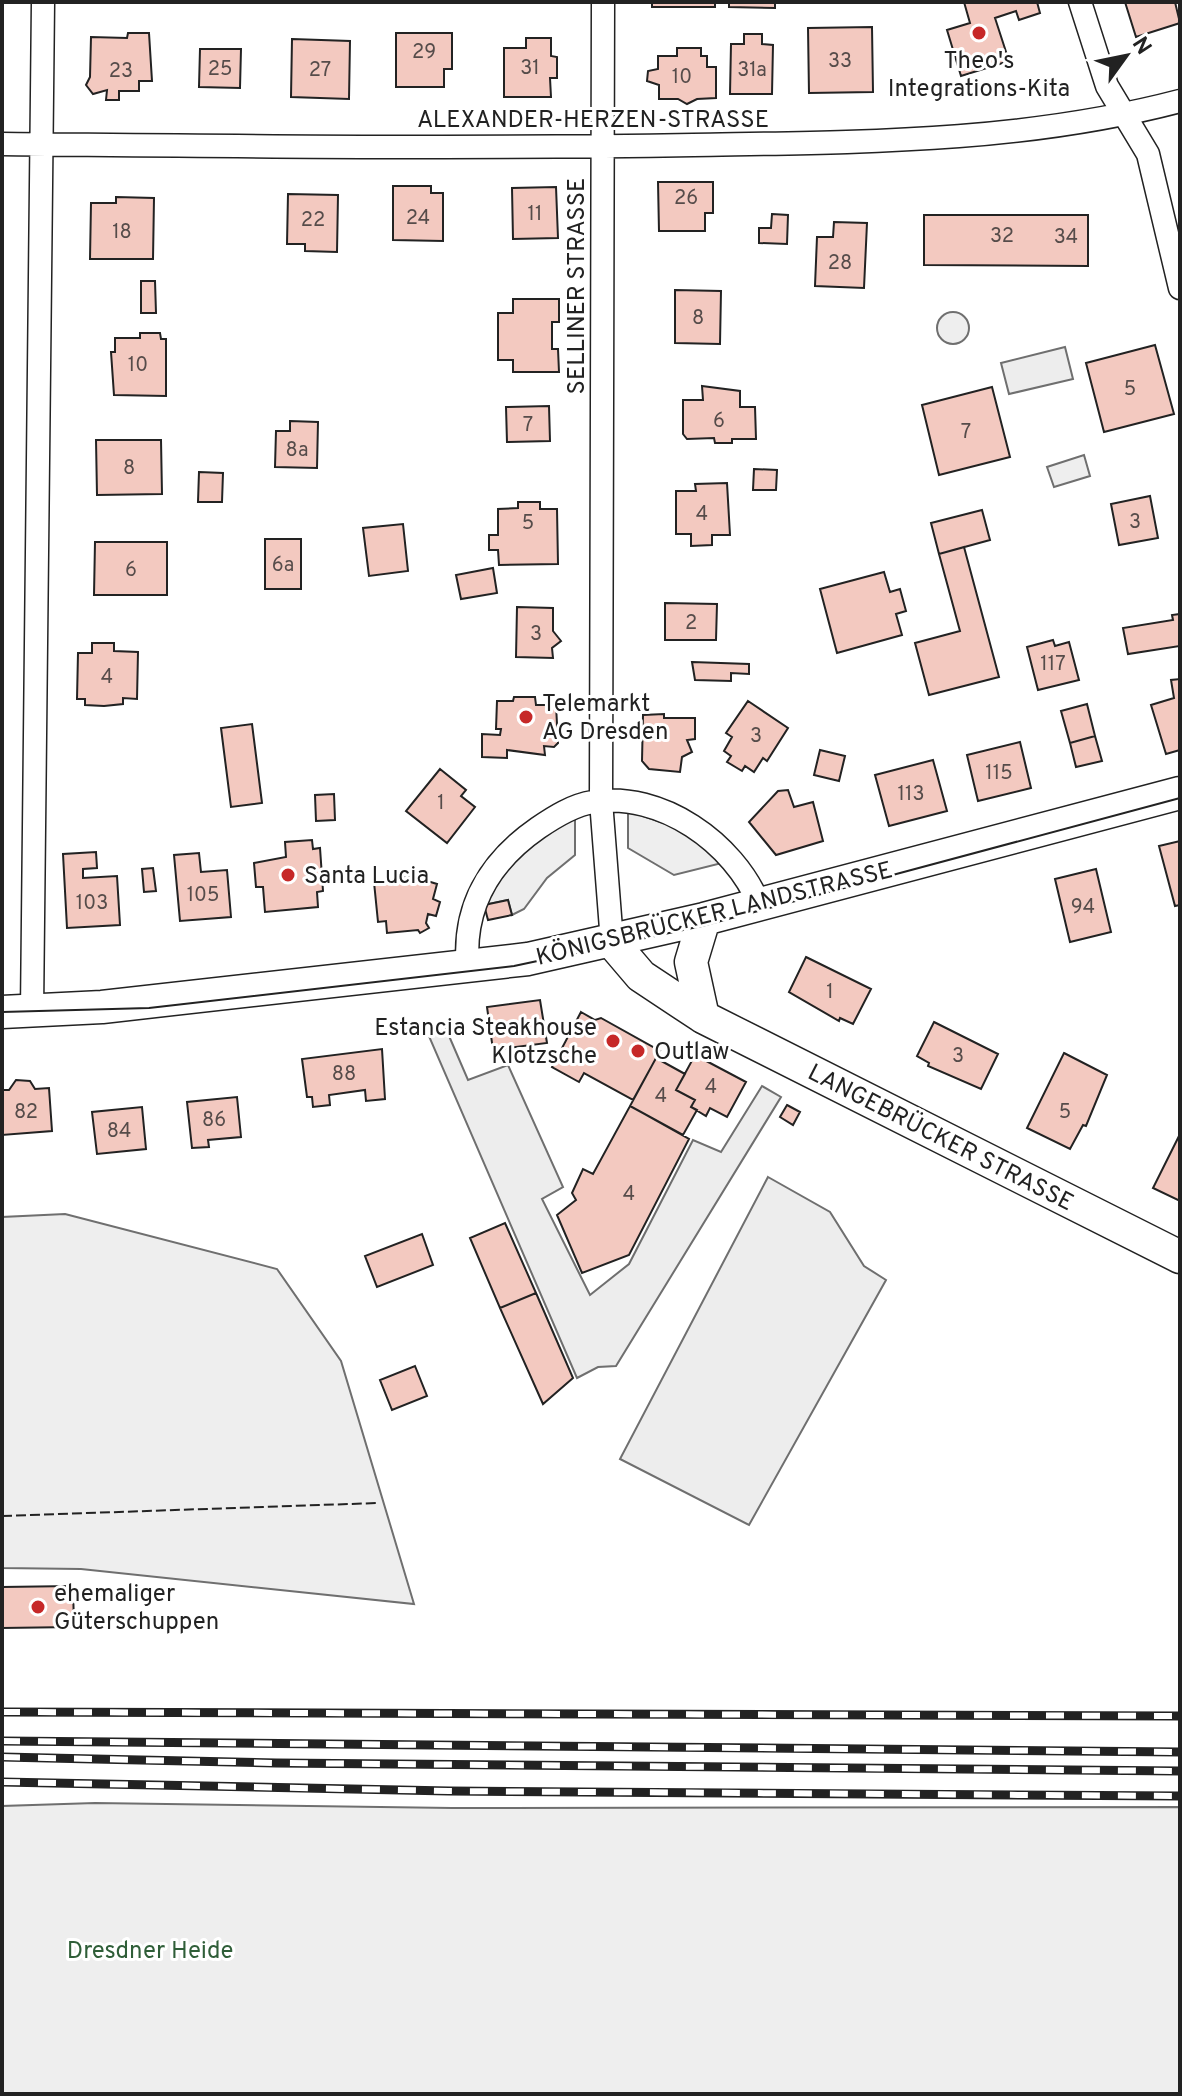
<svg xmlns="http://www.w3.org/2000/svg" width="1182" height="2096" viewBox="0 0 1182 2096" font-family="Overpass,sans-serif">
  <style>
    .green { fill: #eee; stroke: #6f6f6f; stroke-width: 2 }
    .parking { fill: #ededed; stroke: #6f6f6f; stroke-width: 2 }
    .building { fill: #f3c9c0; stroke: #222; stroke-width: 2 }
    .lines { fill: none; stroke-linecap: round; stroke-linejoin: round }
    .street-casing { stroke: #222; stroke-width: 25 }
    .secondary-casing { stroke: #222; stroke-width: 35 }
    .street { stroke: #fff; stroke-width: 22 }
    .secondary { stroke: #fff; stroke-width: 32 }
    .tram { stroke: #222; stroke-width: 2 }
    .rail-casing { stroke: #222; stroke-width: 9 }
    .rail { stroke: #fff; stroke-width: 6; stroke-dasharray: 18; stroke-linecap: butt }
    .fence { stroke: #222; stroke-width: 2; stroke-dasharray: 10 4; stroke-linecap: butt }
    .poi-dot { fill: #c62828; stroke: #fff; stroke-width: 3 }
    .labels { text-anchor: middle; stroke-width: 6; stroke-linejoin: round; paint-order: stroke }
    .number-label { font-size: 20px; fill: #564c4a }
    .poi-label { font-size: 24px; fill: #222; stroke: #fff; text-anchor: start }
    .street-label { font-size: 24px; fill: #222; stroke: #fff }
    .park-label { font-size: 24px; fill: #2f5e38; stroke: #fff }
  </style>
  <rect width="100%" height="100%" fill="#fff"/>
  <path class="green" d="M937 328a16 16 0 1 1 32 0a16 16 0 1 1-32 0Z
    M1084,455L1090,476L1054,487L1047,467Z
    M628,811L690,832L722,863L674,875L628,848Z
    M575,815V855L547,878L524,909L512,915L508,900L484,905L517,850Z
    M65,1214L277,1269L341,1361L414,1604L81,1569L2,1568V1217Z
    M95,1803L452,1808L1180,1807V2094H2V1806Z"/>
  <path class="parking" d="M1065,347L1073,379L1009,394L1001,363Z
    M446,1029L468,1080L508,1065L563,1187L542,1199L590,1295L629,1264L693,1140L721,1152L762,1086L781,1097L616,1366L598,1367L577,1378L428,1034Z
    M768,1177L830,1212L864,1266L886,1280L749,1525L620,1459Z"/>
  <path class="building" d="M652,2H715V7H652Z
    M729,2H775V8L729,7Z
    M964,2H1037L1040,13L1019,20L1016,11L995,18L1009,61L961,76L947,30L970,23Z
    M1125,2H1175L1180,23L1136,37Z
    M872,27L873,92L809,93L808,28Z
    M128,33H149L152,81H139V91H119V100H106L107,90L93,94L86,85L90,77L91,37L127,38Z
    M396,33H452V69H444V87H396Z
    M744,34H762V44L773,45L772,94H730L731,44H744Z
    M526,38H551V56L557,57V78H550L551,97H504V48H526Z
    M292,39L350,41L349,99L291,97Z
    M677,48H701V56H707V67H716V98L697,99L687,104L678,99H659V85L647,81L648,71L658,69V56H677Z
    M200,49H241L240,88L199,87Z
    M658,182H713V213H705V231H659Z
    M393,186H431V193H443V241L393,240Z
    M556,187L558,238L513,239L512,188Z
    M288,194L338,195L337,252L305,251V244H287Z
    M116,197L154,198L153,259H90L91,203H116Z
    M772,214L788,215L787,244L759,243V228H771Z
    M924,215H1088V266L924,265Z
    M834,222L867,223L864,288L815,286L817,237H833Z
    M141,281H155L156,313H141Z
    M675,290L721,291L720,344L675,343Z
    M513,299H559V322H552V349H558L559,372H513V360H498V313H513Z
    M140,333H160L161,339H166V396L114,395L111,352H115V338H140Z
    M1155,345L1174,414L1104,432L1086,363Z
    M702,386L740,391V407H755L756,439H732V443H715L714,438L687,439L683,434V400H703Z
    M992,387L1010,457L939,475L922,405Z
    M549,406L550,441L507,442L506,407Z
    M290,421L318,422L317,468L275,467L276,431H290Z
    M96,440H161L162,494L97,495Z
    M754,469L777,470L776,490H753Z
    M199,472L223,473L222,502H198Z
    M727,483L730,535H712V545L691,546V534H676V491H696L695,484Z
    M1150,496L1158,538L1119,545L1111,504Z
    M518,502H540V509H557L558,564L499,565L498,550H489V535H498V509L518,508Z
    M982,510L990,540L939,554L931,523Z
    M403,524L408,571L369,576L363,528Z
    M265,539H301V589H265Z
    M95,542H167V595H94Z
    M964,547L999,677L929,695L915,643L960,631L939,554Z
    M493,568L497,593L461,599L456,575Z
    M884,572L890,592L900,589L906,611L896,614L902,635L837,653L820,589Z
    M665,603L717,604L716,640H665Z
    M517,607L553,608V631L561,641L552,648L553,658L516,657Z
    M1180,614V646L1128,654L1123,628L1173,620L1172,615Z
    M1053,640L1055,646L1069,642L1079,680L1038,690L1027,647Z
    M92,643H114V651L138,652L137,699L123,698V704L104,706L85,705V699H77L78,653H92Z
    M692,662L749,664V674L731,673V681L695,680Z
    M1180,679V750L1166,754L1151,705L1174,698L1171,680Z
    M514,697H535L536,705H556L558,743L554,747L544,746L545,755L507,750V758L482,757V734L500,735L501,729H496L497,701H513Z
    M748,701L788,728L767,761L763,758L754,772L745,766L742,771L727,762L731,756L724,751L732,737L726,733Z
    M1087,704L1095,736L1070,743L1061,711Z
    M664,714V718H695V739L687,740L692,752L682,757L680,772L649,769L642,761L643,715Z
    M252,724L262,803L231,807L221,728Z
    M1095,736L1102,761L1076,767L1070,743Z
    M1020,742L1031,788L978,801L967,755Z
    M820,750L845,756L839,781L814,775Z
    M933,760L947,811L889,826L875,775Z
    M440,769L466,790L461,796L475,807L447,843L406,811Z
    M788,790L794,807L813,802L823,841L776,855L749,822L778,791Z
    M334,794L335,820L316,821L315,795Z
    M312,840L313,849L320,848L323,891L317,892L318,907L265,912L263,887H256L254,863L286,857L285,842Z
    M1180,841V905L1175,906L1159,846Z
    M96,852L97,868L83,869V878L117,876L120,925L67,928L63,854Z
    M199,853L201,872L227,870L231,917L180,921L174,855Z
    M153,868L156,891L144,892L142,869Z
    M1096,869L1111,932L1070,942L1055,879Z
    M411,876L437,884L433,899L440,902L436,916L428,914L426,923L429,928L420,933L418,930L387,933L386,921L378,922L374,882Z
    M508,900L512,915L488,920L484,905Z
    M806,957L871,989L853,1024L840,1018L839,1021L789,992Z
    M540,1000L547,1043L493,1050L487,1007Z
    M581,1012L595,1020L601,1018L660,1051L633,1100L584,1073L579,1082L552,1067Z
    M934,1022L998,1054L981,1089L928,1066L929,1063L917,1056Z
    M382,1049L385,1099L366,1101L365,1090L329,1095L330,1105L313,1107L312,1097H307L302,1059Z
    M1064,1053L1107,1075L1086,1126L1083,1125L1070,1149L1027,1128Z
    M695,1055L746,1082L727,1117L710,1108L706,1116L691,1107L695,1100L676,1090Z
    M656,1058L685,1074L676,1090L695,1100L691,1107L697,1110L683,1135L630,1106Z
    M16,1080L30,1081L35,1089L49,1088L52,1131L2,1135V1090H9Z
    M237,1097L241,1137L208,1140L209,1147L192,1148L187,1102Z
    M787,1105L800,1112L793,1125L780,1117Z
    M630,1106L689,1139L629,1255L582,1273L557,1215L576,1200L572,1193L583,1169L593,1174Z
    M142,1107L146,1149L97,1154L92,1112Z
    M1180,1134V1201L1153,1188Z
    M505,1223L536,1293L500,1308L470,1238Z
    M422,1234L433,1265L377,1287L365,1256Z
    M536,1293L573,1378L543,1404L500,1308Z
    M415,1366L427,1396L392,1410L380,1380Z
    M73,1586L74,1627L2,1628V1587Z"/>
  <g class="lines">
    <defs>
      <path id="street" d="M603,2L601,801L612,942
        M1080,2L1107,86L1148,154L1180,288
        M2,144C232,146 463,149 693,145C857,142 1020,143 1180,101
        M468,968C462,908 489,862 538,828C554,817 573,805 593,802C661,791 734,843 759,904
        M32,1011L43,2"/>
      <path id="secondary" d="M612,942L641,976L703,1017L1180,1257
        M2,1012L102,1007L528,959L704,919L1180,793
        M703,1017L691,962L704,919"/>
    </defs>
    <use href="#street" class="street-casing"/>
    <use href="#secondary" class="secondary-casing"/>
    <use href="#street" class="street"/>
    <use href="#secondary" class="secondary"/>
    <path class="tram" d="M2,1012L149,1008L514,966L702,926L1180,798"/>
    <defs>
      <path id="rail" d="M2,1712L1180,1716
        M2,1741L1180,1752
        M2,1757L276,1763L1180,1771
        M2,1782L449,1791L1180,1796"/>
    </defs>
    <use href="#rail" class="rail-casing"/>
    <use href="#rail" class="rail"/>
    <path class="fence" d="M2,1516L378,1503"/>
  </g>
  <g class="poi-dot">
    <circle cx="979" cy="33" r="8"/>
    <circle cx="526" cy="717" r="8"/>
    <circle cx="288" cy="875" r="8"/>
    <circle cx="613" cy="1041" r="8"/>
    <circle cx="638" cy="1051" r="8"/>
    <circle cx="38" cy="1607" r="8"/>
  </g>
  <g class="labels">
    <g class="number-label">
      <text x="424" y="58">29</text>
      <text x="840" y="67">33</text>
      <text x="530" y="74">31</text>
      <text x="220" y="75">25</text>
      <text x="320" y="76">27</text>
      <text x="752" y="76">31a</text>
      <text x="121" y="77">23</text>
      <text x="682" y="83">10</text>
      <text x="686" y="204">26</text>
      <text x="535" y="220">11</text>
      <text x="418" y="224">24</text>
      <text x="313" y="226">22</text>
      <text x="122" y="238">18</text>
      <text x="1002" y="242">32</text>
      <text x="1066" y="243">34</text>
      <text x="840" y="269">28</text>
      <text x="698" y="324">8</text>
      <text x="138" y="371">10</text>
      <text x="1130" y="395">5</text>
      <text x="719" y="427">6</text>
      <text x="528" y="431">7</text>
      <text x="966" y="438">7</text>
      <text x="297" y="456">8a</text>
      <text x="129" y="474">8</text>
      <text x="702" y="520">4</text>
      <text x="1135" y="528">3</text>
      <text x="528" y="529">5</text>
      <text x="283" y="571">6a</text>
      <text x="131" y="576">6</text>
      <text x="691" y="629">2</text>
      <text x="536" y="640">3</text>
      <text x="1053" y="670">117</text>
      <text x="107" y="683">4</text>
      <text x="756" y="742">3</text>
      <text x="999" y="779">115</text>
      <text x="911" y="800">113</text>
      <text x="441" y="809">1</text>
      <text x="203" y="901">105</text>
      <text x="92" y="909">103</text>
      <text x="1083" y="913">94</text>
      <text x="830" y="998">1</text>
      <text x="958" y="1062">3</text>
      <text x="344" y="1080">88</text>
      <text x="711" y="1093">4</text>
      <text x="661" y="1102">4</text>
      <text x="26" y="1118">82</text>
      <text x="1065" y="1118">5</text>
      <text x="214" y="1126">86</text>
      <text x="119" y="1137">84</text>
      <text x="629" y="1200">4</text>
    </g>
    <g class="poi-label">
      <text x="979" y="68" text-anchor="middle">Theo's<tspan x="979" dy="28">Integrations-Kita</tspan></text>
      <text x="542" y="711">Telemarkt<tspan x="542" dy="28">AG Dresden</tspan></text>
      <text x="304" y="883">Santa Lucia</text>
      <text x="597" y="1035" text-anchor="end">Estancia Steakhouse<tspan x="597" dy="28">Klotzsche</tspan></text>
      <text x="654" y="1059">Outlaw</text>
      <text x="54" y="1601">ehemaliger<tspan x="54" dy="28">Güterschuppen</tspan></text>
    </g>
    <g class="street-label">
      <text x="593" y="127">ALEXANDER-HERZEN-STRASSE</text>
      <text transform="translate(576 286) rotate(-90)" y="8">SELLINER STRASSE</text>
      <text transform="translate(714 913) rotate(-14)" y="8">KÖNIGSBRÜCKER LANDSTRASSE</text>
      <text transform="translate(941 1137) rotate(27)" y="8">LANGEBRÜCKER STRASSE</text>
    </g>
    <g class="park-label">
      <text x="150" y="1958">Dresdner Heide</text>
    </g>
  </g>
  <rect width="1182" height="2096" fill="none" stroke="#222222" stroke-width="8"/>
  <g transform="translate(1126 56) rotate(57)" stroke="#ffffff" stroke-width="6" paint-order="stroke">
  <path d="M0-6L14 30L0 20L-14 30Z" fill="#222222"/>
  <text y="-12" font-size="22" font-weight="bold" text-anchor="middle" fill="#222222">N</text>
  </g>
</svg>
